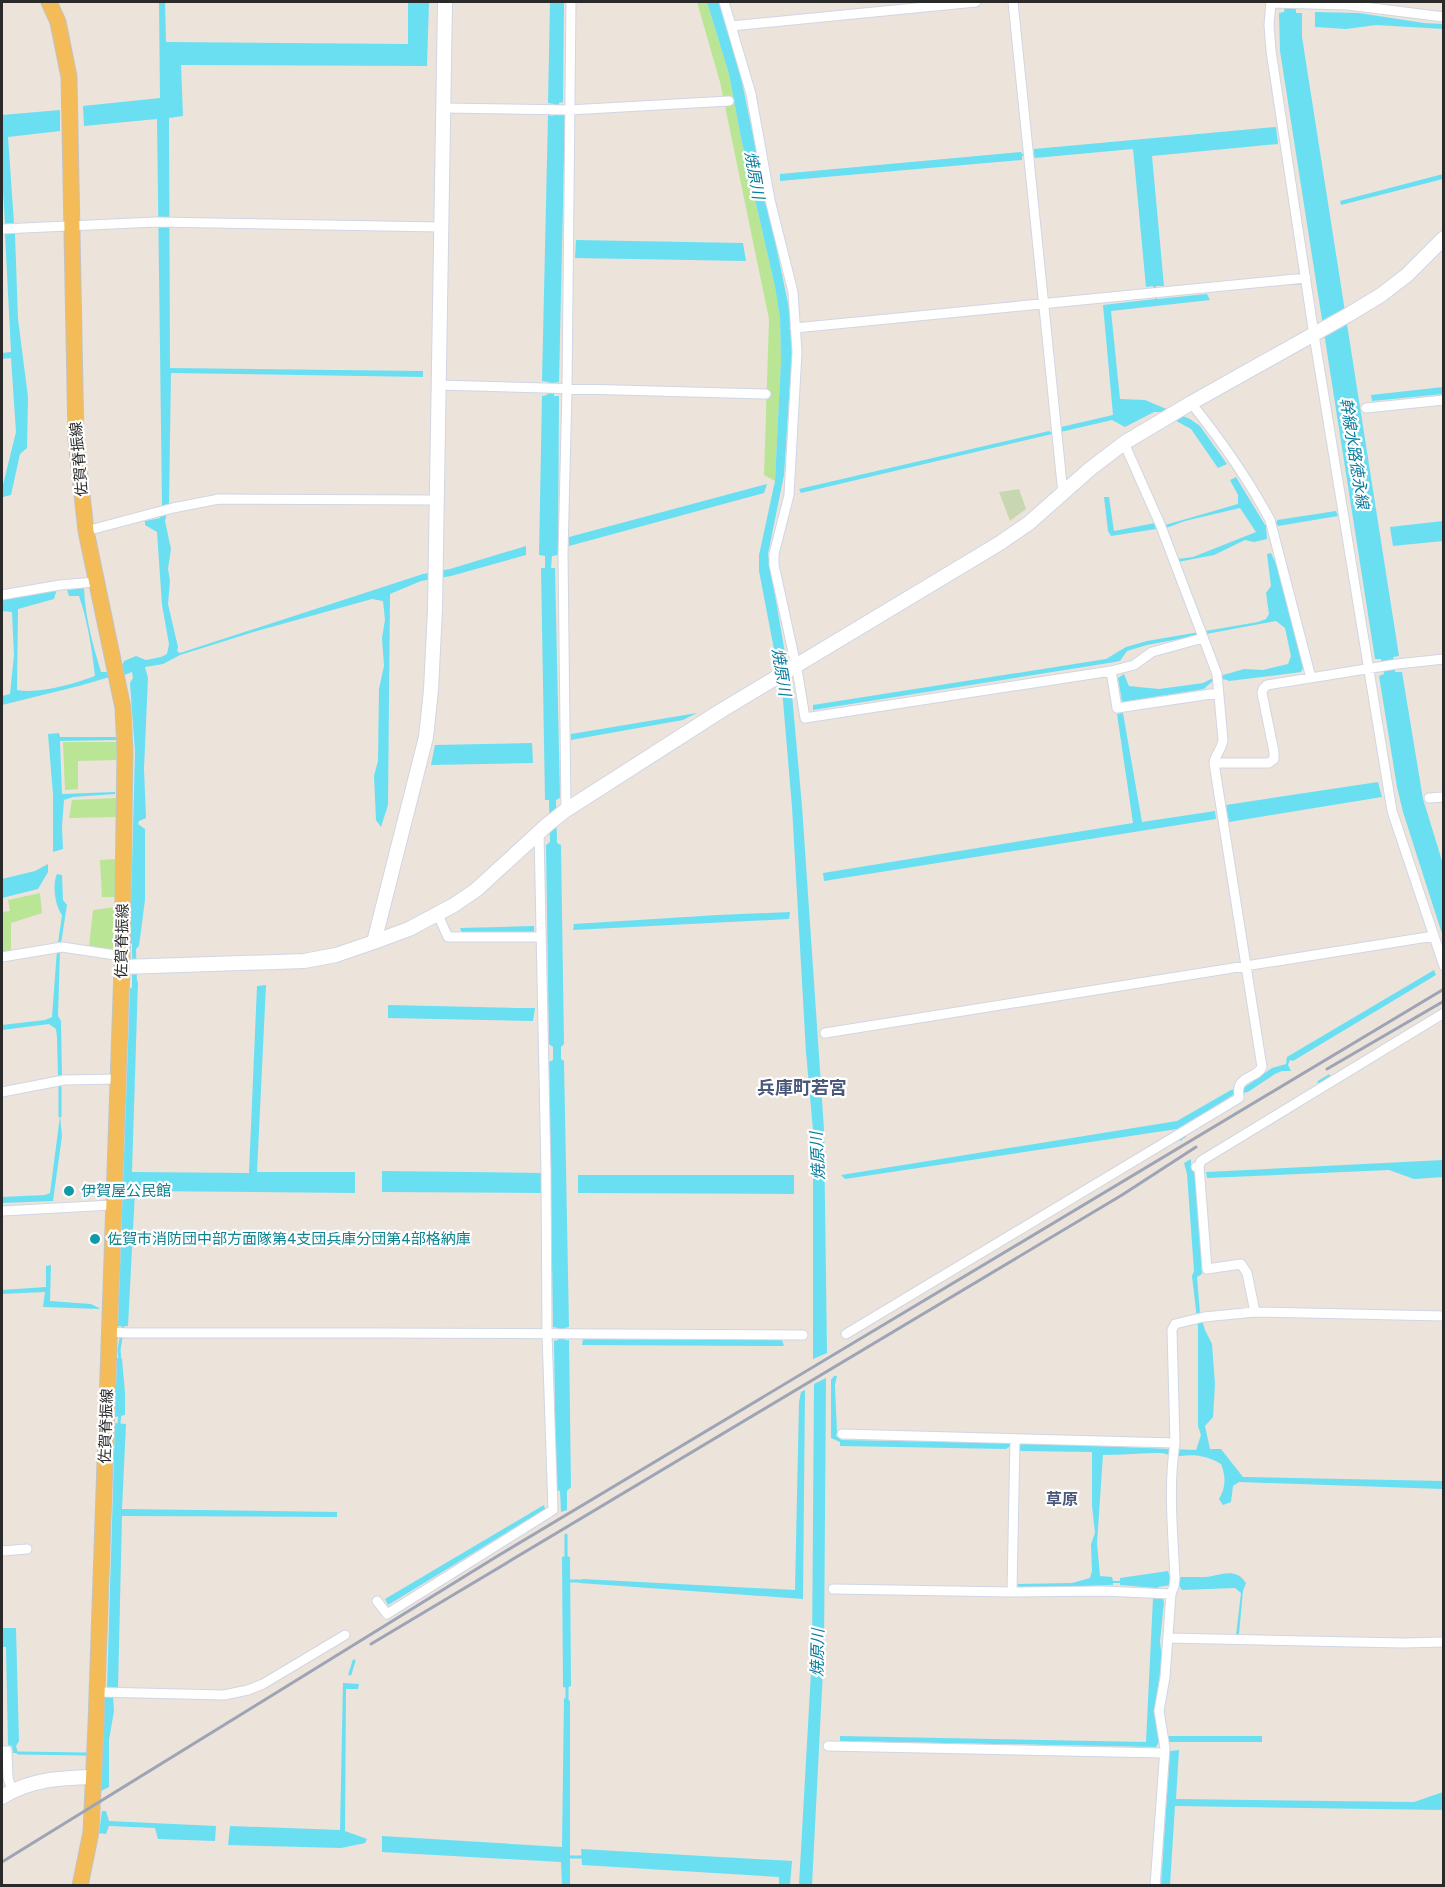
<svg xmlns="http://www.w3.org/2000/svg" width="1445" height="1887" viewBox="0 0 1445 1887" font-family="Figtree,'Noto Sans JP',sans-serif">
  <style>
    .green { fill: #bae595 }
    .cemetery { fill: #c8d7b1 }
    .water { fill: #6adff2 }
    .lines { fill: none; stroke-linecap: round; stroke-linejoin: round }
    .stream { stroke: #6adff2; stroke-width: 3 }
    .street-casing { stroke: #d0d6e3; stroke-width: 11 }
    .secondary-casing { stroke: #d0d6e3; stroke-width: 16 }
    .primary-casing { stroke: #c3c3c3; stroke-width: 17 }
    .street { stroke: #fff; stroke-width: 9 }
    .secondary { stroke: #fff; stroke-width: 14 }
    .primary { stroke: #f4bc58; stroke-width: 15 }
    .rail { stroke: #9da4b5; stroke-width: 3 }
    .culture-dot { fill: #0f9aa8; stroke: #fff; stroke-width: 2 }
    .labels { text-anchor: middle; stroke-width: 4.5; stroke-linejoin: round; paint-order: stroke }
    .street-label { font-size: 15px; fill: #2a2a2a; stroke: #fff }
    .culture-label { font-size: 15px; fill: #0d838f; stroke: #fff; text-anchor: start }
    .water-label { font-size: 16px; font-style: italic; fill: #097d9e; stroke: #fff }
    .neighbourhood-label { font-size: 16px; font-weight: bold; fill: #49587b; stroke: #fff }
    .quarter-label { font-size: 18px; font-weight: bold; fill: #49587b; stroke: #fff }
  </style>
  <rect width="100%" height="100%" fill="#ece3db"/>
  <path class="green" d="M697,2H707L729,74L741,138L775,287L780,318L781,360L775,481L764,475L769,319L720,82Z
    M63,742H117V760L78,761V789L65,790Z
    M117,798V817L69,818L72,800Z
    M115,859V897H102L100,860Z
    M40,893L42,913L11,923V951L2,952V912L10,911L8,900Z
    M115,907L114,950L89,947L93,910Z"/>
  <path class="cemetery" d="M1019,489L1026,509L1010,521L999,492Z"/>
  <path class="water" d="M159,2H165L166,42L408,44V2H429L427,66L181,65L183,116L169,118L170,368L423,371V377L171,373L169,504L165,521L171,549L168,569L170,581L168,604L178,647L177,651L180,653L423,574L450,569L526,546V555L451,576L421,581L390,594L388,805L381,827L376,820L374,776L378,761L379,689L384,666L382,638L385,620L383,601L372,599L257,631L180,655L163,664L145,667L148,678L144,769L146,818L139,821L138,824L145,829V900L139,946L136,949L137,982L138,981L132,1172L249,1173L257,986L266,985L257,1172H355V1193L135,1191L128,1326H118L130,989L132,987V944L130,942L135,752L130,683L133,678L132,672L122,676L121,669L124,661L136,656L146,660L161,657L167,654L169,644L162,605L157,532L145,525V521L160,518L162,504L157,119L84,126L83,106L160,98Z
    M550,2H564L563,102L559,103L560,115H565L559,382L554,383V396H559L558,555L552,556L551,568H555L560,798L556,800L557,843L561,845L564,1044L561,1047V1059L564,1061L569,1327L565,1328V1340H569L571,1487L567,1491V1510L561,1512L560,1491L556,1490L554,1341L558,1340V1328L553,1327L549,1062L553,1060V1047L549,1044L546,845L550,842L549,800H545L541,568H545V556L539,555L542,396L547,395L549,382L542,381L548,115L553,116L554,104L548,103Z
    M707,2H719L739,68L790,313L792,354L784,475L768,554L786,659L777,665L759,571V555L775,481L781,360L780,318L775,287L741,138L729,74Z
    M1285,2H1296V13H1302V37L1399,656L1393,657L1395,672H1402L1423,799L1443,864V937L1403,812L1397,787L1379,676L1384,674L1381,659H1375L1280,51L1279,13L1284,12Z
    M1315,12L1359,13L1424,23L1443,24V29L1376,25L1346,29L1315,27Z
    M60,110V131L8,137L14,223L5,224L2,173V115Z
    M1276,127L1278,144L1152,156L1164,286H1156L1157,299L1207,294L1210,300L1111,311L1120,399L1145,400L1190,419L1200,426L1227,464L1218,468L1191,429L1160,412H1154L1125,427L1112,420L801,493L799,489L1049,431L1050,432L1061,430V427L1113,415L1103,305L1155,299L1153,286L1146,287L1133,149L1035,158L1034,155L1022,156V160L780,181V174L1021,152L1022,154L1034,153V149Z
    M1443,174V179L1341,205L1340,201Z
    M5,234H15L18,319L28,397L27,448L20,454L11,495L3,497L2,489L16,432L11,358L2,359V353L11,352Z
    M576,240L743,243L746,261L575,258Z
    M1443,387V394L1372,401L1371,395Z
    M1236,477L1265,525L1277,522V520L1336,511L1338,516L1278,526L1277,524L1266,527L1267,539L1254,542L1245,540L1214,555L1178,562V559L1193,557L1256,532L1240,508L1185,521L1166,528L1165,525L1238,504V495L1230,480Z
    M767,484L764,493L569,546V537Z
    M1104,497H1109L1114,531L1155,523L1156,529L1111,536L1108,531Z
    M1443,521V541L1393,546L1390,527Z
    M1271,553L1279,571L1304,666L1301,672L1229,681C1218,676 1212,681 1204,689L1122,702L1118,678L1124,674L1129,686L1159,689L1203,683L1213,678L1244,669L1263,670L1288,664L1291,656L1285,628L1276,621L1147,645L1127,651L1120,661L1109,663L813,710V705L1106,659L1126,647L1147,641L1258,622L1266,619L1269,614L1266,593L1271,586L1267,554Z
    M84,588C85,617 93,645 101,672H112L113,676L79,686L2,705V696L10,694L14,655L12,612L2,611V600L57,589L54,599L18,609L17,690C40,694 73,684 95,676C92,650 88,622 79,596H69L67,590Z
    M791,684L802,806L824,1129L827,1353L813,1359V1130L806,1052L792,807L782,689Z
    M697,713L683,720L571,740V734Z
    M1123,713L1142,822L1215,811L1216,819L824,881L823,873L1133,823L1117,714Z
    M59,733L60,737H117V740L60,741L62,794L115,792V794L73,797L64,800L62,826L63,849L53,852V794L48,734Z
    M532,743L533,763L431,765L435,745Z
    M1378,782L1382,797L1229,822L1226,805Z
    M48,864V872L38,889L2,898V879L35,871Z
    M57,874L62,875L63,900L67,905L60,950L58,1016L61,1021L62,1077L58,1078L57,1037L56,1029L49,1024L2,1030V1025L45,1020L52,1017L57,950L62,915C55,905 52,885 57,874Z
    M790,912L789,919L573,930L574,924L718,915Z
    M534,926V932L462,933L460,928Z
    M1434,970L1436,975L1293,1061L1290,1060L1288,1065L1291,1071H1282L1275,1074L1248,1092L1233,1095L1183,1126L1186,1137L1180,1141L1177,1129L845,1179L841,1175L1177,1121L1231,1090L1245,1087L1272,1068L1286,1064L1287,1057Z
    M388,1005L517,1008H535L533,1021L388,1018Z
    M60,1116L62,1136L53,1201L2,1203V1197L45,1195L50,1193Z
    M1191,1159V1164L1197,1176L1202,1274L1197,1277L1200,1313L1205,1330L1212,1344L1215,1384L1213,1417L1205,1426L1210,1449H1221L1243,1477L1443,1481V1489L1239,1482L1233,1486L1231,1502L1223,1505L1219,1499C1226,1487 1226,1477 1221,1464C1207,1456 1196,1454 1180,1456C1174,1457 1167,1454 1161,1453C1142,1453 1122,1455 1103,1455L1097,1543L1100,1576L1112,1577L1113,1581H1120V1578L1168,1571L1171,1580L1179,1581L1180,1577C1188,1577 1197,1577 1205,1577C1220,1576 1235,1566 1246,1583L1243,1591L1239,1634L1236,1635L1241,1593L1235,1588L1182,1590L1178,1584L1158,1587L1159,1597H1162L1164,1602L1160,1642L1162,1658L1155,1711L1157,1720L1158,1736H1262V1742H1159L1156,1747L840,1741V1736L1146,1742L1153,1598H1155L1156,1588L1120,1585V1583H1113V1585L1019,1588L1017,1584L1072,1583L1090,1578L1092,1571L1091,1544L1095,1533L1092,1506V1452L1019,1451V1447H1009L1006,1449L840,1446V1442L831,1438V1380L834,1376H837L835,1385L837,1433L836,1436L842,1440L1008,1443C1013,1446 1018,1446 1023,1443L1196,1450L1201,1435L1198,1426V1327L1192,1276L1194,1271L1187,1174L1184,1163Z
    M1443,1160V1177L1414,1179L1389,1170L1207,1178L1206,1172Z
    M382,1171L541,1173V1193L382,1192Z
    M578,1175H794V1194L578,1193Z
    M51,1265L50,1301L91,1304L101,1309L43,1307L45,1292L2,1294V1290L46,1287V1266Z
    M583,1339L782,1340L784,1346L582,1345Z
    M117,1358L122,1359L125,1393V1415L115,1417Z
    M826,1378L824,1650L812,1885H799L812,1654L814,1384Z
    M805,1390L803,1599L579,1583L582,1579L795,1590L799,1402L801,1392Z
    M115,1423L126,1424L122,1509L337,1512V1517L122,1516L118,1688L107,1687Z
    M544,1505L545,1509L388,1605L385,1599Z
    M566,1556L570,1557L571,1686L567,1688L563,1687L562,1557Z
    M2,1628H16L19,1741L16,1746L18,1753H13L12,1746L8,1745L6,1647H2Z
    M343,1683L359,1684L358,1689H346L345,1831L367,1839L365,1843L341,1848L228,1845L230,1826L340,1830Z
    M105,1697H113L114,1711L109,1740V1787L101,1791Z
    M564,1698L570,1701V1885H562L561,1862L382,1852V1836L562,1847Z
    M1179,1750L1176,1799L1414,1802L1443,1792V1810L1175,1806L1170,1885H1161L1170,1751Z
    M102,1811H106L109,1821L216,1826L215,1841L158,1839L155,1828L109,1826L106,1834L99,1833Z
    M581,1849L792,1861L790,1885H779V1877L582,1865Z"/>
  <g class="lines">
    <path class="stream" d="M1319,1082L1329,1076
      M60,1116V1082
      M120,1361L119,1350L123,1326
      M119,1423L120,1413
      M566,1535V1560
      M570,1581H580
      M350,1674L354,1661
      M567,1686V1701
      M18,1753L86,1754
      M570,1857H581"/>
    <defs>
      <path id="street" d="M724,2L751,94L770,200L793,292L797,352L789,495L774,554V565L798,675L805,718L1111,671L1134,665L1152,652L1203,638
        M1013,2L1063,494
        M1271,2L1269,25L1271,51L1314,335L1392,811L1444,966
        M1271,3L1348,5L1444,17
        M731,26L976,2
        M443,108L569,110L729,101
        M2,229L156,222L441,227
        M795,328L1306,278
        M438,385L766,394
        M1191,403C1220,439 1248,479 1270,520L1311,678
        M1366,408L1444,400
        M1124,443L1160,524L1217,674L1223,740C1222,749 1215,755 1214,763H1269L1274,759V752L1262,693L1263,689L1267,685L1397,664L1444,659
        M86,531L173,508L219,499L436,500
        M2,595L60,585L95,582
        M1111,671L1117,708L1218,693
        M1429,798L1444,797
        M566,810L563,554L567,389L571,2
        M438,915L448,937H540
        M2,957L62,947L122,956
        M825,1033L1434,936
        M2,1092L64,1080L117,1079
        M1199,1166L1207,1269L1241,1264L1247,1273L1255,1312
        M1196,1167L1199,1166L1201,1161L1444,1013
        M2,1211L112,1205
        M109,1332L128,1333H379L803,1335
        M846,1334L1239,1098C1239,1095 1238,1091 1239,1088C1240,1077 1258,1077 1262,1067L1214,763
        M842,1434L1175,1443
        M2,1551L27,1549
        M833,1589L1012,1592L1101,1591L1171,1594
        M1012,1592L1015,1439
        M377,1601L387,1614L553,1510L547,1334L546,1172L539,832
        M1168,1638L1403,1643L1444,1642
        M97,1692L224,1695L248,1690L263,1684L345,1635
        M828,1746L1164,1753
        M2,1751H7L8,1778L12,1790
        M1155,1886L1165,1748L1159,1711L1165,1677L1171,1594L1174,1586L1175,1578C1173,1534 1168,1487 1175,1443L1172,1330L1175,1324L1204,1317L1255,1312L1444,1316"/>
      <path id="secondary" d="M374,942L426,737L431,690L435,609L445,2
        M122,967L304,961L336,955L374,942L409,929L454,905L476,890L547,825L566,810L719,712L1000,543L1029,523L1090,469L1124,443L1191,403L1348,315L1381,295L1407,275L1444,238
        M2,1797C31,1779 60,1778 93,1777"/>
      <path id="primary" d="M49,2L58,22L69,77L76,440L86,531L123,708L125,751L122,967L96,1724L91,1832L80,1886"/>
    </defs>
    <use href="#street" class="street-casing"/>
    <use href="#secondary" class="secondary-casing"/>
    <use href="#primary" class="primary-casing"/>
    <use href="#street" class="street"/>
    <use href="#secondary" class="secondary"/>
    <use href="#primary" class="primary"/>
    <path class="rail" d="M1327,1069L1444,1001
      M371,1644L1122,1195L1196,1147
      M2,1862L496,1557L1444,989"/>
  </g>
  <g class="culture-dot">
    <circle cx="69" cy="1191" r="6"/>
    <circle cx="95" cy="1239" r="6"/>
  </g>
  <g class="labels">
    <g class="street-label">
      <text transform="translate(79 459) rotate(-95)" y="5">佐賀脊振線</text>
      <text transform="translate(122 941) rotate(-89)" y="5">佐賀脊振線</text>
      <text transform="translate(106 1426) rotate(-88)" y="5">佐賀脊振線</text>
    </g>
    <g class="culture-label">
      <text x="81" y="1196">伊賀屋公民館</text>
      <text x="107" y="1244">佐賀市消防団中部方面隊第4支団兵庫分団第4部格納庫</text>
    </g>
    <g class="water-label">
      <text transform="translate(755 175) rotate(80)" y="6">焼原川</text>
      <text transform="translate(1355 453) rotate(81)" y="6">幹線水路徳永線</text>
      <text transform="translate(782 672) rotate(81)" y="6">焼原川</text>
      <text transform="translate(817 1156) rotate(-93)" y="6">焼原川</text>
      <text transform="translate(817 1653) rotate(-89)" y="6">焼原川</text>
    </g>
    <g class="neighbourhood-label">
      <text x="1062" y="1505">草原</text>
    </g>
    <g class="quarter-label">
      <text x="802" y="1094">兵庫町若宮</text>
    </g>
  </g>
  <rect width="1445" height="1887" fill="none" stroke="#2a2a2a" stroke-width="6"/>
</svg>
